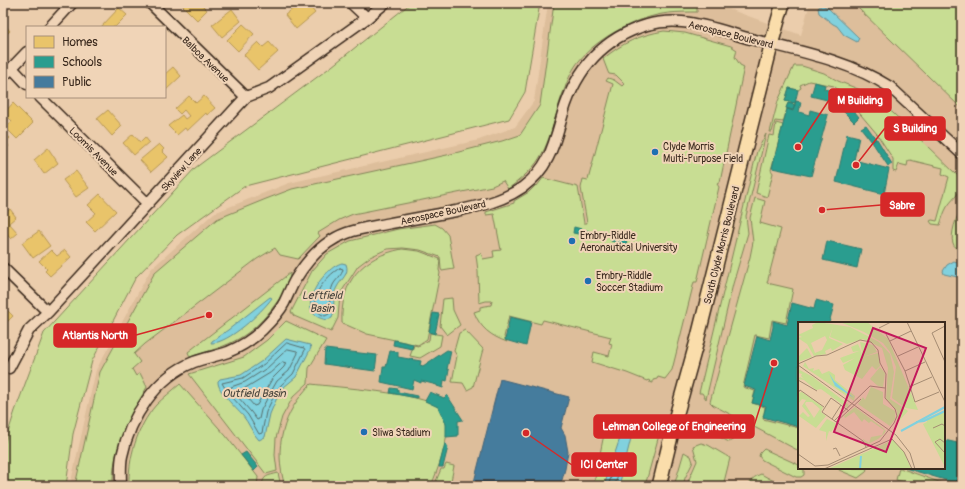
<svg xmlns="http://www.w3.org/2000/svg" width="965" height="489" viewBox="0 0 965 489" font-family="Pangolin,sans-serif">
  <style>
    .built { fill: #ddbe9b; fill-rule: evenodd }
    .green { fill: #c8dd93; stroke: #828458 }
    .water { fill: #81d1de; stroke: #658e91 }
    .homes { fill: #e9c46a; stroke: #b59653 }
    .schools { fill: #2a9d8f; stroke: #2f7a6d }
    .public { fill: #457b9d; stroke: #426377 }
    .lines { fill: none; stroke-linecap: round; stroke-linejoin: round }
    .shore { stroke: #576d6b; stroke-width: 1 }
    .minor-casing { stroke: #3b2a1e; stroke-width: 13 }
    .major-casing { stroke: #3b2a1e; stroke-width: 16 }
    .minor { stroke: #f0d4b7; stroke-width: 10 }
    .major { stroke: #faddab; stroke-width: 13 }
    .poi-dot { fill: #1f6fb2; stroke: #f0d4b7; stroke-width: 1.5 }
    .labels { text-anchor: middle; stroke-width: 4; stroke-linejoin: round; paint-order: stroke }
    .street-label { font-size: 10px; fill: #3b2a1e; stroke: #f0d4b7 }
    .poi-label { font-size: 10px; fill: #3b2a1e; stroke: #f0d4b7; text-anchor: start }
    .water-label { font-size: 11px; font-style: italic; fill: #46433b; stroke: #f0d4b7 }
    .inset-river { fill: none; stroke: #81d1de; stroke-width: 2 }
    .inset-road { fill: none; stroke: #a58c73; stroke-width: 1 }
    .view { fill: #c2185b; fill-opacity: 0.15; stroke: #c2185b; stroke-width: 2 }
    .inset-edge { fill: none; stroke: #3b2a1e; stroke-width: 2 }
    .leader { fill: none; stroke: #d62828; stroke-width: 1.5 }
    .callout-dot { fill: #d62828; stroke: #f0d4b7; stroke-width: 1.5 }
    .callout { fill: #d62828; stroke: #d62828; stroke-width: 1.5 }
    .callout-label { font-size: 11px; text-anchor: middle; font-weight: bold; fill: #fff }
  </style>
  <rect width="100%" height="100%" fill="#ebcdac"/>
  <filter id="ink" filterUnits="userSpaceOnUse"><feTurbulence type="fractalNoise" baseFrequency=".025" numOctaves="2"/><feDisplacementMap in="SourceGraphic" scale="8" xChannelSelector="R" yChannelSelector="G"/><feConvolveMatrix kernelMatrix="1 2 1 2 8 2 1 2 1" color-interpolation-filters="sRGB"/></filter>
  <g filter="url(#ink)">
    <path class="built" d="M548,3H712L801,35L810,3H962V486H70L96,370L151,269L214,213L289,183L479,140L515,127L534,101ZM799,323H944V468H799Z"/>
    <path class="green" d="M411,3H540L525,92L509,119L245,186L177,235L136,277L92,361L73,434L66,486H3V448L15,411L44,333L195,168L332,66Z
      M554,3H692L697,5V12C688,12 678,12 669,13C639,16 598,37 579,61C573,68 568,79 565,88C554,113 552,145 533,167C526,175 517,182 508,189L503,181L492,186L353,214L339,220L318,233L320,236L298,259L280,255L275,248L257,259L145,344L134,354L140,362L132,369L136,376L140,373L147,387C129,419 112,448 113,486H75L100,372L155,272L217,219L266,199L292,189L447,155L502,141L520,135L540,105Z
      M854,3H962V109L857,7Z
      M664,31L685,33L731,46L737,50L735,57L740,65L744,67L720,182L717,184L719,187L697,282H694L672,370L665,379L658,377L657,379L653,380V383L649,382L650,381L648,380L647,381L627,373L592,362L594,352L609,356L612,344L609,343L611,337L543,320L541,324L509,316L504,337L507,342C491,336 480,328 474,312L480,310V307L491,305L492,301H486L479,303L478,271L476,255L481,253L483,259L494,257L493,251L501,250L494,214L486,215V212L514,203V201L529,192L536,185L537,186L543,178L578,187L584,223H587L581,188L583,179L588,180L613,84L606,81L608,78L614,80L622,86L624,84L623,82L616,75L609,74L608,72L603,59C622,43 640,35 664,31Z
      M794,66H802L824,73L838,81L858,89L874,98L893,113L958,176C965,192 955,195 947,207C944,212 942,219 940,225L932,224L930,221L932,220L937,221L949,177L942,174L943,168L910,160L908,161L907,166L899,164L896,172L893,171V159L877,134L845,96L834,86L809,81L800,85L801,88L798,90L789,88L785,101L795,103V105L788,103L786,108L793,111L787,109L783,122L775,121L772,132H770L778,101Z
      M776,123L783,125L771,170L773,173L767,197L756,193L769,135L774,136Z
      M766,134L746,216L748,233L733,284L706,399L702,393H699L757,151Z
      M755,198L765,201L760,223L781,229L767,283L793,289L786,323L772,320L769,338L755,335L743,387L755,391L752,403L765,407L763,419L799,428V451L713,405L710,402L750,257L753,242L750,218Z
      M962,209V243L960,250C957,248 954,247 953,243C950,236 956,215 962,209Z
      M435,224L442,228L448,235L454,269L442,271L441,269L440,257L420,250L403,248L387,249L370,257L358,266L340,294L338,318L331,332L294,316L291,312L312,271L327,254L350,241L398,229Z
      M402,249L419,251L440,259L439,270L440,273L427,339L418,345L367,334L342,323C340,281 362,257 402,249Z
      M290,273C290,283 283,294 277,302C251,338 231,345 190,357L188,352Z
      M452,298L453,310L460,325L447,335L440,326L443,299Z
      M286,321L326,340L309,368L308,383L293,397L282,417L276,438L275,455L277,471L266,474L189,374L244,357L267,340Z
      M465,330L483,349L473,387L467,390L463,383L452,382L457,356L454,351L459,333Z
      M430,333L442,335L440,346L420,358L410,356L414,345L418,346L429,340Z
      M180,384L226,436L258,477L257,486H129C128,458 137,427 156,405C163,398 172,391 180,384Z
      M311,384C335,387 423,393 438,407C441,410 445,419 446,423C450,439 437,471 431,486H285C273,448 283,412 311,384Z
      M649,417L653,419L656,431L655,433L659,435L645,486H593L596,474L606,424L622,418L642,420Z
      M704,419H708L733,434L735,437L734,439L729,442L702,428L700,423L701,420Z
      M701,443L708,445L730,458L723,486H686L697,461L693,446Z
      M764,449L799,465V468L804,469V475L801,477H796L762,460L759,456L760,453Z
      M684,452L691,456L693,462L685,478L683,486H674Z
      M446,464L454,466L450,486H434L441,469H444Z
      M838,468H867L866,472L858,478L839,470Z
      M899,468H900L950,486H921L896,480Z
      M278,473L281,486H262C263,475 268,476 278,473Z
      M761,474L783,486H749C751,479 754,477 761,474Z"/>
    <path class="water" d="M822,5L828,8L859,38L857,42L844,35L837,26L833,24L819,13L818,8Z
      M954,261L962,264V278L944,274L943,271L947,265Z
      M342,263L346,264C350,274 341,279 337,287C331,296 336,308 332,318C328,320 325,320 320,318C295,308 325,267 342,263Z
      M270,297L272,298C262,312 228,344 211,343L212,341L228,330Z
      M286,339L310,345L311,348L296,377L284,387L276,400L270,414L265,437L259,440C252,433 249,423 243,416C236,408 217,391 218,381L220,379L241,375L262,361Z
      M626,427H628L631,431V438L619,486H604L623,429Z"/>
    <path class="homes" d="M180,3H200L207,10L197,20Z
      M300,3H307L315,13L296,29L285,15Z
      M119,8L127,15L115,27H101Z
      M232,9L241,21L222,37L212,25Z
      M3,23L10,31L3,37Z
      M243,24L254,34L238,51L227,40Z
      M258,42L263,47L269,42L278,52L258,70L244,55Z
      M173,67L181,76L165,91V74Z
      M189,96L196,103L204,96L215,108L207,115L206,113L187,131L185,128L177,135L168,126L182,115L185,119L189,116L184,110L180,114L175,109Z
      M13,103L33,123L17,139L6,128L12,121L4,113Z
      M108,110L122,126L112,136L97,119Z
      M3,131L10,138L5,143L9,146L3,152Z
      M133,134L140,142L145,137L149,142L134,155L123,143Z
      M159,144L164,149L162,151L168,157L151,172L140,160Z
      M48,148L58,163L44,174L34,160Z
      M76,171L89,188L76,197L63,180Z
      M100,194L116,211L95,231L86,222L96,213L88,205Z
      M10,209L16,217L9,223L18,233L11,239L3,230V216Z
      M39,231L50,246L33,258L22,243Z
      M51,250L57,256L65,250L71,257L50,276L45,271L47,269L39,261Z
      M3,306L13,316L3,326Z"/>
    <path class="schools" d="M815,82L825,85L824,89L833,91L831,101L811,96Z
      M789,88L798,90L795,103L785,101Z
      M796,101L801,102L799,112L809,115L810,110L828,115L811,176L772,168L787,109L793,111Z
      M846,101L859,117L854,122L839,107Z
      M788,103L795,105L793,110L786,108Z
      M866,125L876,139L872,142L861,128Z
      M847,134L859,137L854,160L889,169L884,194L836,182Z
      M877,139L892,164L888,166L872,142Z
      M574,227L589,231L588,236L573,233Z
      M612,236L627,240L626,245L611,241Z
      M827,241L861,249L857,268L823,260Z
      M816,300L834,305L829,323H799V427L763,417L766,406L752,403L756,390L744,386L757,336L770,340L773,327V321L787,325L792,303L814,309Z
      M433,313L439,314L435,334L429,332Z
      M510,317L531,322L526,346L505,340Z
      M394,340L413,344L412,349L393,345Z
      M325,349L377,355L375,371L324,364Z
      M447,350L451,351L447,369L449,370L447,381L444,380L443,388L437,386V385L421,381V383L414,380L412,389L381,382L383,367H386L390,351L398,352V357L421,361L420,365L423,366Z
      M391,388L398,389V392L417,396V398L390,393Z
      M430,392L444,398L447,395L463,420L458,421V436L446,437V424L438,407L425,401Z
      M944,440L962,444V483L952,482L905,468H944Z
      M445,443L448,447L443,467H439Z
      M246,452L258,467L254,471L241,455Z"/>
    <path class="public" d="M500,379L569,397L561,428L565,435L568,452L565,469L562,480L558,485L547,483V486H473Z"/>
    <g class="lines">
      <path class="shore" d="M340,268L343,269C342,276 336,279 333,285C329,294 330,305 329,314L325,316C300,307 326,275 340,268Z
        M287,343L304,348L305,350L293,374L281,385L273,398L266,412L262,433L259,434L248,415L226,390L222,383L243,378L264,364Z
        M288,349L297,351L298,353L289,371L277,381L269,395L261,410L259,419L257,420L251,412L231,389V387L245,382L267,368Z
        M283,362L286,363L284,367L272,379L257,405L254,406L242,392V390L270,373Z
        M608,486L617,460L619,458L621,461L615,486"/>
      <defs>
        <path id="minor" d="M150,3L246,97
          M351,3L367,18
          M50,27L72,3
          M12,68L27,84
          M3,77L27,52
          M40,97L148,204
          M3,268L48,312
          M9,368L29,330L48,312L246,97L269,88L367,18L385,3
          M121,486C121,476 120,465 122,456C130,417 156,377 194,362C204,358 217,356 228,352C240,347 252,340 262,330C270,322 279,313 284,303C288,295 291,287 295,280C307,260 324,241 347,233C361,228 377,226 391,223C413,219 435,215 456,211C480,206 503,201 523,187C550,167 554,144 563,113C576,70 603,38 647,25C658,22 671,21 682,22C706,24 729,33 751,39C798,51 848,60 890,87L962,154"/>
        <path id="major" d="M659,486L675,420L697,341L773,38L783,3"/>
      </defs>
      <use href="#minor" class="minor-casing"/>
      <use href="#major" class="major-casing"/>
      <use href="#minor" class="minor"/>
      <use href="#major" class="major"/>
    </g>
  </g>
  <g class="poi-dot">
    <circle cx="655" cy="152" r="4"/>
    <circle cx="572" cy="241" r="4"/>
    <circle cx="588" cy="281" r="4"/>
    <circle cx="364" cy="432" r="4"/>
  </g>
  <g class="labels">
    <g class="street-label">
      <text transform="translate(731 34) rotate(14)" y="4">Aerospace Boulevard</text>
      <text transform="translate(206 59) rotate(44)" y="4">Balboa Avenue</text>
      <text transform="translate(94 151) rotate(45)" y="4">Loomis Avenue</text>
      <text transform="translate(181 169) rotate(-48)" y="4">Skyview Lane</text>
      <text transform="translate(443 212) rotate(-12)" y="4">Aerospace Boulevard</text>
      <text transform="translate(721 245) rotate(-76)" y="4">South Clyde Morris Boulevard</text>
    </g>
    <g class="poi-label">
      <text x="663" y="150">Clyde Morris<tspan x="663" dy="12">Multi-Purpose Field</tspan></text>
      <text x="580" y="239">Embry-Riddle<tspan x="580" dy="12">Aeronautical University</tspan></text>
      <text x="596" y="279">Embry-Riddle<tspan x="596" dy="12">Soccer Stadium</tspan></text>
      <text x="372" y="436">Sliwa Stadium</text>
    </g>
    <g class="water-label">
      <text x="322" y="299">Leftfield<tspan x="322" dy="13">Basin</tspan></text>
      <text x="254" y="397">Outfield Basin</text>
    </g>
  </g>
  <g transform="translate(798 322)">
    <rect width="147" height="147" fill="#ebcdac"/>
    <path d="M20,0L52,5L81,20L92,32L96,50L92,77L110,89L99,101V89L88,77L90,46L84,26L65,17L49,22L32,15L35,4L31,16L45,22L34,29L33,26L27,29L28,32L16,34L9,22L0,16L4,15L0,13L15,6L14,3ZM27,14L29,18L24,28L17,31L13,21ZM42,0H69L90,17L120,88L108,86L94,76L98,45L92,30L85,21L66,10ZM62,20L75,23L79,30L65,35L80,31L82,44L78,48L74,44L64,57L47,48L45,43L57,36L45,41L42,36L61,29L55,30L53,25L60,22L65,34ZM9,26L14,35L0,40V35ZM7,40L11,47L16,46L15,49L21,47L24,52L31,49L37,53V58L57,74L56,79L5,44ZM82,45L87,51L85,65L80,64L72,57ZM0,47L15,55L51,83L49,86L23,67L18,68L6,58L0,57L2,55L6,57L3,54L4,52L0,51ZM73,65L85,70V82L97,89V97L92,104L60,82L65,75L67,78ZM4,70L25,85L23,90L28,94L18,106L1,94L5,90L10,95L12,94L4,84L8,78L4,77L0,82V71ZM8,80H14L22,87L16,96L7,82ZM57,85L85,106L88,109L86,112L80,117L70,122H68L65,118V117L71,121L73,115L84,113L86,108L73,99L71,101L66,97L64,100L56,90L47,96L46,94ZM147,88V145L125,102L129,100L128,97ZM29,97L39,102L33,110L31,109L28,119V110L21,108ZM95,118L106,130L113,147H30Z" fill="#c8dd93" fill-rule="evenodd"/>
    <path d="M31,51L36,59L56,76L37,64Z" fill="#81d1de"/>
    <path class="inset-river" d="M118,100L126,99L147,89M103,109L147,85M62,147L63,134"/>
    <path class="inset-road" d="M109,0L147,80M147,4L134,11L147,40M81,6L93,0M88,12L107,49L117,80L141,70M92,19L113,9M100,34L120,25M0,42L18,34L29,33L62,18L73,20L80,28L82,41L88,52L87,76L97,87L99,94L96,101L82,119L30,143L17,144L0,132M0,43L98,113L112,131L117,147M107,49L127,40M0,58L19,69M111,65L134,55M0,71L2,68L26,85M51,89L33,76L24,90L65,119L68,125M34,97L43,83M36,99L72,64L87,66M38,100L63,77M135,106L144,102L147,104M35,127L38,126L42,134M146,130L137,120L142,117L147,121M26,147L94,117L106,130L114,147"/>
    <path class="view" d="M75,6L128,26L88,130L36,110Z"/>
    <rect width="147" height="147" class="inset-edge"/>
  </g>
  <path class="leader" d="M798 147L829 100M856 165L885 128M822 210L881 205M209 315L136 335M774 363L754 426M526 433L572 465"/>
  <g class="callout-dot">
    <circle cx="798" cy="147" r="4"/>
    <circle cx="856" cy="165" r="4"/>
    <circle cx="822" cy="210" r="4"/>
    <circle cx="209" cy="315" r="4"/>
    <circle cx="774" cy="363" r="4"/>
    <circle cx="526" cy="433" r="4"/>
  </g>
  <g class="callout">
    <rect x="829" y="89" width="62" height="23" rx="4"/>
    <rect x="885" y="117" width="60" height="23" rx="4"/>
    <rect x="881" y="193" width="43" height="23" rx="4"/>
    <rect x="54" y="324" width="82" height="23" rx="4"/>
    <rect x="594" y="415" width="160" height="23" rx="4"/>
    <rect x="572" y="453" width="64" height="23" rx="4"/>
  </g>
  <g class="callout-label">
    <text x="860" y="104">M Building</text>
    <text x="915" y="132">S Building</text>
    <text x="902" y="209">Sabre</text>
    <text x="95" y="339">Atlantis North</text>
    <text x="674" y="430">Lehman College of Engineering</text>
    <text x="604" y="468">ICI Center</text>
  </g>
  <rect width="965" height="489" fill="none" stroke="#f0d4b7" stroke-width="16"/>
  <rect x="8" y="8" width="949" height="473" fill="none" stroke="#3b2a1e" stroke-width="1.5" filter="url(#ink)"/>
  <rect x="26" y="26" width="140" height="72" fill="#f0d4b7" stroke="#a8907a"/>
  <rect x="34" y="36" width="20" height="12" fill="#e9c46a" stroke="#a8907a"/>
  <text x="62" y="46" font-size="12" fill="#3b2a1e">Homes</text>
  <rect x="34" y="56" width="20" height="12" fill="#2a9d8f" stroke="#a8907a"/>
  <text x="62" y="66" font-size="12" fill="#3b2a1e">Schools</text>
  <rect x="34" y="76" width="20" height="12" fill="#457b9d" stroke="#a8907a"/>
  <text x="62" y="86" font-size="12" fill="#3b2a1e">Public</text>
</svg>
